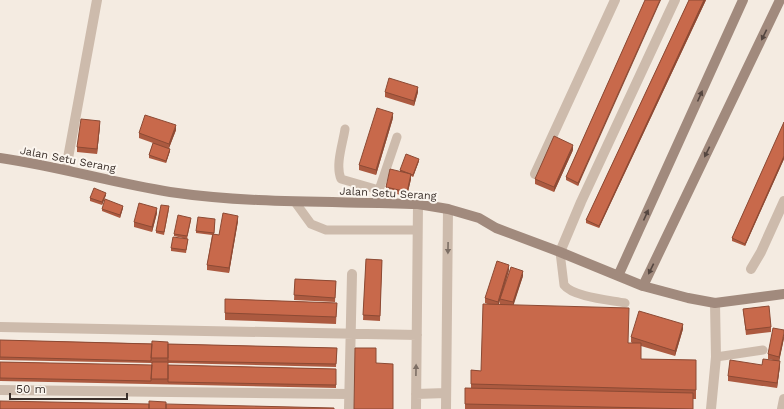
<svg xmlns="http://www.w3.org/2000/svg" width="784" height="409" viewBox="0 0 784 409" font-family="'Work Sans',sans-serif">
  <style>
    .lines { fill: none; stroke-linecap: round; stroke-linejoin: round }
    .lane { stroke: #cdbbac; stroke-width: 9 }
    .street { stroke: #cdbbac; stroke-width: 10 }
    .secondary { stroke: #a18a7d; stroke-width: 10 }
    .wall { fill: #ac5a40; fill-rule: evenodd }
    .shaded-wall { fill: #8c4a34 }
    .building { fill: #c8694b; stroke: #8c4a34 }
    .oneway { fill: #544640 }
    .oneway2 { fill: #7d6f65 }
    .labels { text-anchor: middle; stroke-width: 4; stroke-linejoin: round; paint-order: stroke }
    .street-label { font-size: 11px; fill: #3b302b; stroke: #fbf5ee }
  </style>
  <rect width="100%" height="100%" fill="#f4ebe1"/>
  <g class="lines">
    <path class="lane" d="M345,129C343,143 335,165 341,179L379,190
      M295,202L311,224L326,230H417
      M379,203V190L397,137
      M560,252L564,285C573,297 610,300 625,303
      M716,357L763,350"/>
    <path class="street" d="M66,169L97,0
      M535,174L615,0
      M560,252L581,202L675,0
      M751,269L761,252L784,201
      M0,327L417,335
      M0,390L349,394
      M416,394L446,393
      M349,409L352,274
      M416,409L418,204
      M446,409L448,209
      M711,409L716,357L715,303
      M782,409L784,399"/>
    <path class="secondary" d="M0,158C57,166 113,183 170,192C252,204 335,201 418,204L448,209L479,218L496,228L560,252L643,286L688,298L715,303L784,294
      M618,276L743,0
      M643,286L780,0"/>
  </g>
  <path class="wall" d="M645,0L578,186L566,180V177Z
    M689,0H706L599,228L586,223V220Z
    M385,92H418L414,106L385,97Z
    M393,118L376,175L359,170V165Z
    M784,123V159L745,246L732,241V238Z
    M100,126L97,154L77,152V147Z
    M176,130L169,148L170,151L166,163L149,158V155L153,143L139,138V133Z
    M573,150L554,192L535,184V179Z
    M419,161L413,177L411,176V179L407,196L386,192V187L400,172V170Z
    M106,195L102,205L90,201V198Z
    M123,208L120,218L102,211V209Z
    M169,209L164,235L156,233V231Z
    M157,213L152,232L134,227V222Z
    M191,220L187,239L174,236V234Z
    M238,221L229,273L207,270V265L212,235L196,233V231L215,222L214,234L219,235Z
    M188,239L186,253L171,251V248Z
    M366,259L382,260L380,321L363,320Z
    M509,270L504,288L523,276L513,305L629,343H632L631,342V337L683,329L675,356L641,346V359L696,360V399H693V409H465V388H471V370L481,371L490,305L485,303V298ZM500,299V304L505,305H499Z
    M295,279L336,281L335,302L294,300Z
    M225,299L337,303L336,324L225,320Z
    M743,309L771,327V332L746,335Z
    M784,338L779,361L780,366L777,388L728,381V376L762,365L773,360L768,359V354Z
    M0,340L337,348L336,367L168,363V365L336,369V388L0,381V362L152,365V363L0,360Z"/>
  <path class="shaded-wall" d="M660,0H661L578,186V183Z
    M704,0H706L599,228V226Z
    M418,87V92L414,106V101Z
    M393,113V118L376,175V170Z
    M100,121V126L97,154V149Z
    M176,125V130L169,148V144Z
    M573,145V150L554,192V187Z
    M170,149V151L166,163V161Z
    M784,156V159L745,246V244Z
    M419,159V161L413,177V175Z
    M411,174V179L407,196V192Z
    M106,193V195L102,205V202Z
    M123,206V208L120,218V215Z
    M157,208V213L152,232V227Z
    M238,216V221L229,273V268Z
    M509,265V270L498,307V302Z
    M523,271V276L513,307V302Z
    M683,324V329L675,356V351Z
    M784,333V338L779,362V357Z
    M780,361V366L777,388V383Z"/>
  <path class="building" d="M645,0H660L578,183L566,177Z
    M689,0H704L599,226L586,220Z
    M389,78L418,87L414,101L385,92Z
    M377,108L393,113L376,170L359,165Z
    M145,115L176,125L169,144L139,133Z
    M81,119L100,121L97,149L77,147Z
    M784,122V156L745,244L732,238Z
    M554,136L573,145L554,187L535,179Z
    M153,143L170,149L166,161L149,155Z
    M406,154L419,159L413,175L400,170Z
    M390,169L411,174L407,192L386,187Z
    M94,188L106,193L102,202L90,198Z
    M105,199L123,206L120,215L102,209Z
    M139,203L157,208L152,227L134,222Z
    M161,205L169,206L164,232L156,231Z
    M223,213L238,216L229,268L207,265L213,234L219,235Z
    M178,215L191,218L187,236L174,234Z
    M198,217L215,219L214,233L196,231Z
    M173,237L188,239L186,250L171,248Z
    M366,259L382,260L380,316L363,315Z
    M497,261L509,265L498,302L485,298Z
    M511,267L523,271L513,302L500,299Z
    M295,279L336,281L335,298L294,295Z
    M225,299L337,303L336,317L225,313Z
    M483,304L629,308L628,343H641V359L696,360V390L471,384V370L481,371Z
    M769,306L771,327L746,330L743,309Z
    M639,311L683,324L675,351L631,337Z
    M773,328L784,330V333L779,357L768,354Z
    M0,340L152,344L151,361L0,357Z
    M152,341L168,342V358H151Z
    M168,344L337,348L336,364L168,361Z
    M355,348H376V363L393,364V409H354Z
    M763,359L780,361L777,383L728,376L730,360L762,365Z
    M0,362L152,365L151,381L0,378Z
    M152,362H168V379H151Z
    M168,365L336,369V385L168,382Z
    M465,388L693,393V409L465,404Z
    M0,401L149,404V409H0Z
    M149,401L166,402V409H149Z
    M166,404L334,408V409H166Z"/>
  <defs><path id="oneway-solid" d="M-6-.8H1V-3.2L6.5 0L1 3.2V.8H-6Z"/></defs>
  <g class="oneway">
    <use href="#oneway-solid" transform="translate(764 35) rotate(116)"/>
    <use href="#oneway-solid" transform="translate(700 96) rotate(-66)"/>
    <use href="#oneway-solid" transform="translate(707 152) rotate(116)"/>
    <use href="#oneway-solid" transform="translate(646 215) rotate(-66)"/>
    <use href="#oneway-solid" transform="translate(651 269) rotate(116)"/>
  </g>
  <g class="oneway2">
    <use href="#oneway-solid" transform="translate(448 248) rotate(91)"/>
    <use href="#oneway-solid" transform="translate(416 370) rotate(-89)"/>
  </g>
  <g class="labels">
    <g class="street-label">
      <text transform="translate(68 159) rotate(11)" y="4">Jalan Setu Serang</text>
      <text transform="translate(388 193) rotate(3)" y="4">Jalan Setu Serang</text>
    </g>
  </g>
  <path d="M10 393v6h117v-6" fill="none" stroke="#3b302b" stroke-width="2"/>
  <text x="16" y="393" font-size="12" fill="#3b302b" stroke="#fbf5ee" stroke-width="3" paint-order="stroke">50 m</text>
</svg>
